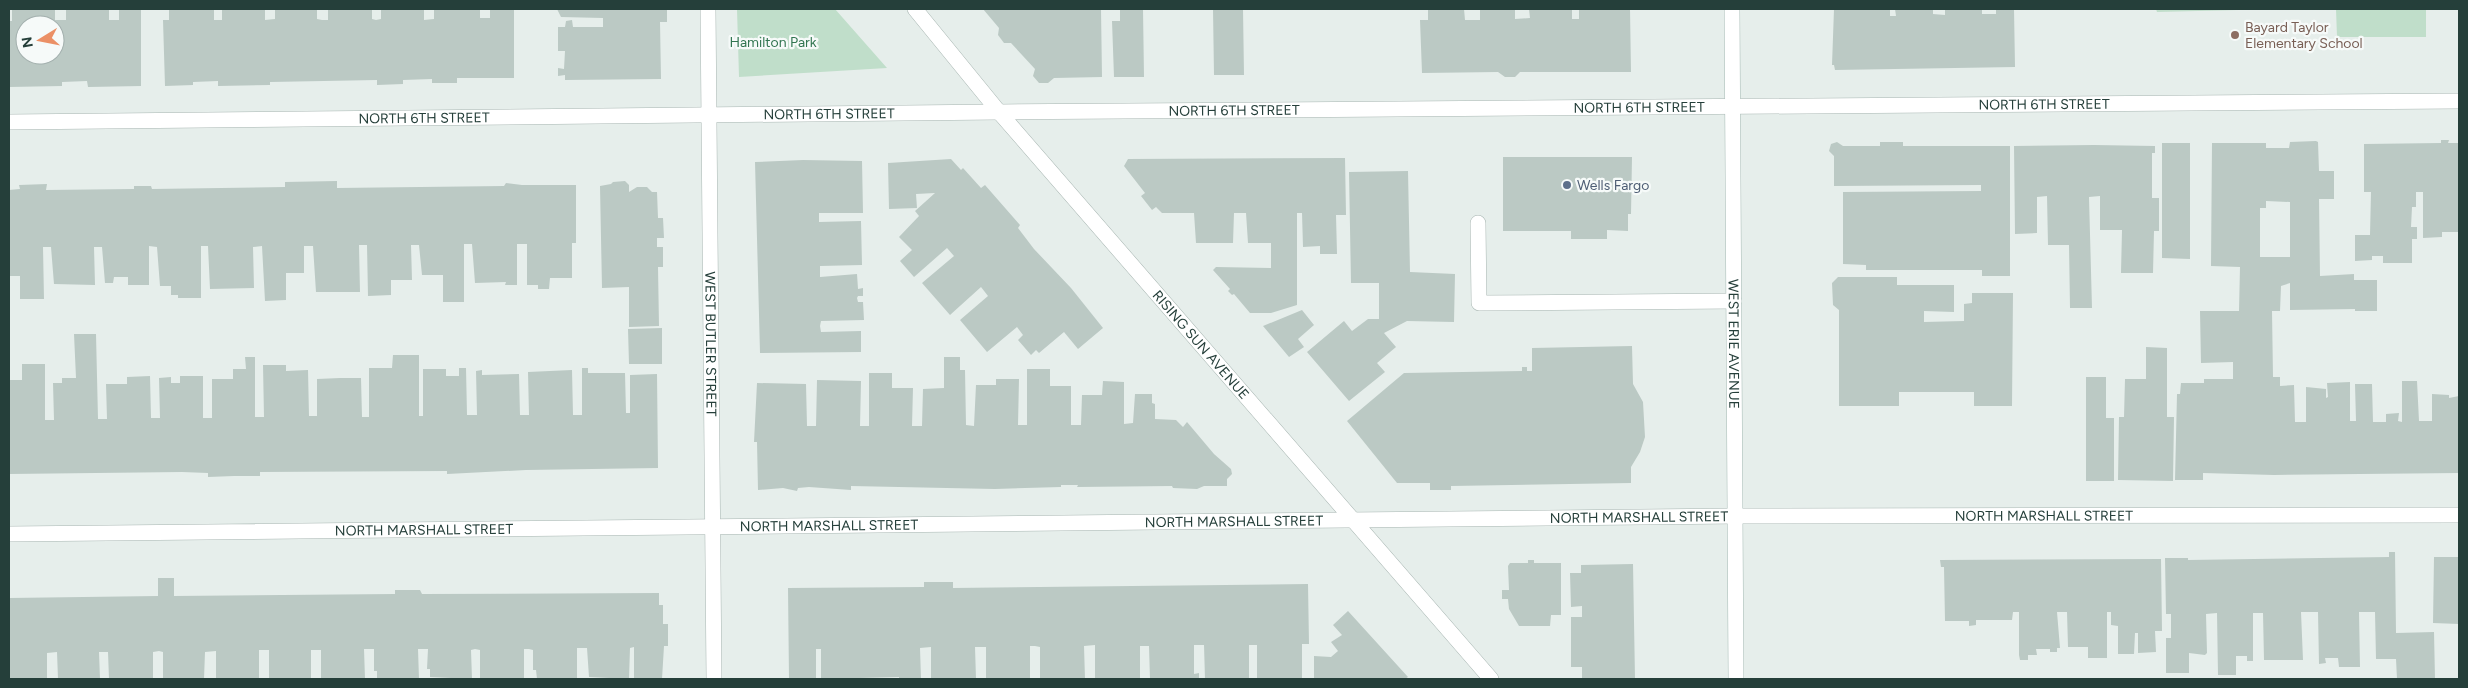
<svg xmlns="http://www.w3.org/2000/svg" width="2468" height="688" viewBox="0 0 2468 688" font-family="Figtree,sans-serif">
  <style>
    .green { fill: #c0deca }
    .building { fill: #bbc9c4; fill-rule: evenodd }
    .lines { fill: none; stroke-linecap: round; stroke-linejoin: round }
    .service-casing { stroke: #a8b6b2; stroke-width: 16 }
    .minor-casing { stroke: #a8b6b2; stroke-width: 16 }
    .tertiary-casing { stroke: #a8b6b2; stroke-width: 16 }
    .secondary-casing { stroke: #a4b9b3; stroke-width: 16 }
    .service { stroke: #fff; stroke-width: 15 }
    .minor { stroke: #fff; stroke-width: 15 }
    .tertiary { stroke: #fff; stroke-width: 15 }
    .secondary { stroke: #fff; stroke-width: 15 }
    .education-dot { fill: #8d6e63; stroke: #f6faf9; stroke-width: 2 }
    .service-dot { fill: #5c6f8a; stroke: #f6faf9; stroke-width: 2 }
    .labels { text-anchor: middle; stroke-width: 4.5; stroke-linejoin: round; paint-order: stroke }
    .education-label { font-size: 14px; fill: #785e54; stroke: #f6faf9; text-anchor: start }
    .park-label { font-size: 14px; fill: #317550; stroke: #f6faf9 }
    .street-label { font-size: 14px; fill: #253f3a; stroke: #f6faf9 }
    .service-label { font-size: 14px; fill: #4e5e75; stroke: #f6faf9; text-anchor: start }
  </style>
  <rect width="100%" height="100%" fill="#e6eeeb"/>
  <path class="green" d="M737,9H835L887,68L739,77Z
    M2156,9H2280L2157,12Z
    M2336,9H2426V37H2337Z"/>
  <path class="building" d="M12,9H55V20H66V9H109V20H119V9H141V86L88,87L87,81L62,82V86L9,87V21H12ZM25,25H55V55H25Z
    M169,9H214V20H222V9H265V20L275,19V9H317V19L322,20H328V9H372V19L376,20L381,19V9H424V20L434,19V9H480V18H490V9H514V78H457V83H432V79L403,80V84L377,85V80L270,82V85L218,86V81L193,82V85L165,86L163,20H169Z
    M557,9H667V22H660L661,79L565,80V75L558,76V68L564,69L565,51H558V27H565L566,21L572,20L573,27H603V18L561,17Z
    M983,9H1101L1102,77L1054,78L1048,83H1039L1033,76L1035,69L1011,43H1004L998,35L999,28Z
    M1120,9H1143L1144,77H1114L1112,21H1120Z
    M1213,9H1243L1244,75H1214Z
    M1428,9H1464L1465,20H1480V9H1515V19L1530,18L1529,9H1572V19H1579V9H1630L1631,72H1520L1515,77H1505L1498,72L1422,73L1420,20H1428Z
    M1834,9H1890V16H1896L1895,9H1933V14L1945,15V9H1982V14H1996V9H2014L2015,67L1835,70L1834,65H1832Z
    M2441,140H2449L2448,143H2459V232H2442V237L2423,238V192H2416V207H2412L2411,227H2417V239H2412V263H2383V256H2372V260L2355,261V235H2370L2371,192H2364V144L2441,143Z
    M2316,141L2318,142L2319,171H2334V199H2319L2320,276L2354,274V280H2377V311H2355V309L2290,310V283L2281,286L2280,311H2272L2273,377H2280V386L2294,385L2295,422H2306V387L2326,389V398L2328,397L2327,383L2350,382V421H2356L2355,384H2372L2373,422H2386V414L2399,413L2398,421L2402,422V381H2417L2419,421H2432V394L2449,395V398L2459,396V473L2274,475L2203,473V480H2175L2177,394H2180L2181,383H2204V379H2233V362L2201,363L2200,311H2239L2240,267L2211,266L2212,143H2266V148H2289L2290,142ZM2266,201L2290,202V257H2260V208H2266Z
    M1837,142L1843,146H1880V142H1903V146H2010V276H1982V270H1866V265L1843,264V192L1981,191V185L1834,186V156L1829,151L1831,144Z
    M2162,143H2190V259L2162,258Z
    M2094,145L2155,146V153H2152V198H2159V231H2154L2153,273H2121L2122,230H2100V196L2089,197L2092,308H2070L2069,245H2048L2047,196L2037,197V233L2015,234L2014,146Z
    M1503,157H1632L1631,214H1628V231L1607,230V239H1571V231H1503Z
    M1345,158L1346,215H1336L1337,254H1320V246L1303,247L1302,213H1297V305L1271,313H1250L1234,294L1232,295L1228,291L1230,289L1213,270L1216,267L1271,268V243H1248L1246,213H1234L1233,243H1196L1194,213H1162L1156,207L1152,210L1141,196L1145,193L1124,166L1128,159Z
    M951,159L961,170L963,168L981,188L985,185L1020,225L1018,228L1034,249L1071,288L1103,328L1078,349L1064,332L1039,353L1036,350L1031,355L1018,340L1023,335L1017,327L987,352L960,320L988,296L981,287L950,315L922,283L954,256L947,248L914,277L900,261L912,250L899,237L919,216L915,211L935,193L916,194L917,208L889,209L888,163Z
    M803,160L862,161L863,213H819V222L861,221L862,265L820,266V277L857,274L858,289L863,288V296H858L857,298L858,302H863L864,320L821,321L820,326L821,332L861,331V352L760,353L755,162Z
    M1408,171L1410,272L1455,274L1454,322L1407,321L1384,333L1396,347L1377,363L1385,372L1349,401L1307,352L1344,321L1352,331L1368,319H1379V283H1351L1349,172Z
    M337,181V188L504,186L506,183L522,185H576V243H572V278H550L549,289H538V285H527V244H517V285H505L506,282L475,283L472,244H464V302H443V275H422L419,245H411L412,280H391V295L368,296L367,245H359L360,292H316L313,246H304V273H286V300L265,301L262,246L253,247L254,288L210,289L208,246H201V298H178V295H171V286H160L157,247L149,246V285H128V277H114L113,283H105L102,247H94L95,285L54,284L51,247H43L44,299H20V276H9V190L20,189L19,185L47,184L46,190L134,189V186H151L152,189L285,187V182Z
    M625,181L629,185V192L637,187H647L652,192H657L658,218H663L664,238H657V247H663V267H658L659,326L629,327V287L602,288L600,186L611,184L613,182Z
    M1838,277H1897V285H1954V312L1924,311V322L1964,321V304L1972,303V293H2013L2012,406H1974V392H1899V406H1839V310L1833,305L1832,283Z
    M1302,310L1314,325L1298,339L1304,347L1289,357L1263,326Z
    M662,328V364H629L628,329Z
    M74,334H96L98,419H107L106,384H127V377L150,376L151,418H160L159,378L171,377V383H180V376H203V418H212V379H233V369H246L245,357H255V417H264L263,365H286V371L308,370L309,416H317V379L340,378H361L362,417H369V368H392L393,355H419V416H423V369H446V376H459V368H466L467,415H477L476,371L482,370V375L519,374L520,415H529L528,372L572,370L573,415H582V368H588V373H625L626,413H630V375L657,374L658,468L526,470L447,474V471L260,472V476H234L208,477V473L182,472L9,474V380H22V364H45V420H54L53,383H62V378H76Z
    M1632,346L1633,384L1643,402L1645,437L1640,452L1631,467V483L1451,486V490H1430V483H1397L1347,421L1404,373L1522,371V367H1527V371H1532V348Z
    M2146,347L2167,348V417H2174L2173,481L2118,480L2119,417H2124L2125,379H2146Z
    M944,357H960V370H965L966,425L974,426L976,385H996V379H1019L1018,425H1027V369H1050V386H1071V425H1081L1082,395H1102L1103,381L1124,382V424L1133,423L1135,394H1152V403L1155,404V419L1176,420L1183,427L1187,422L1214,454L1231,469L1232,474L1227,479V486H1204L1197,489L1173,488L1172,486L1077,487L1078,485H1061V487L995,489L851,486V490L809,487L798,488L797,491L783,488L758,490L757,442H754L757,383L806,384L807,426H816L817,380L861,381L860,426H869V373H892V388H913L912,426H922L923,389L944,388Z
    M2086,377H2106V418H2114V481H2086Z
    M2389,552H2395L2396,633L2434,632L2435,679H2397L2396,659H2376L2375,612H2359L2360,667H2339L2338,658H2325L2326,663L2319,664L2318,612H2301L2303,660H2264L2263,613H2253V661H2247V656H2236V675H2218L2217,613L2206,614L2207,653L2205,655L2189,653V673H2166V638H2171V614H2166L2165,558H2188V560L2389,557Z
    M2434,557H2459V624L2433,623Z
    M2161,559L2162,631H2155L2156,652L2138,653V633H2135L2134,654H2118V626L2111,625V612H2107V658H2088V647H2068L2067,612H2057L2060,648H2057V652H2050V649H2036L2037,655H2028V660H2020L2019,655V612H2013L2012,620H1976V625L1969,626V621H1945L1944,567H1941L1940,560Z
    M1528,560H1534V563H1561V615H1551L1550,626H1519L1509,609L1508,599H1502V590H1509L1508,566L1510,563H1528Z
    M1633,564L1635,679H1582V667H1571V617H1582V606L1571,607L1570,573H1581V565Z
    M158,578H174V596L395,594V590H420L422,594L659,593V605H663V624H668V646H664L662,679H634V647L630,648L629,679L589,677L587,648H577V679H537L536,670H533V650L529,649H524V679H480V650L475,649L471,650L472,679L430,677V669H427L428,649H418L419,679H377V671H374V649H364L365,679H321V650H311V679H269V650H259V679H216V651L205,652L204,679H163V652L159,651L153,652V679H109L108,652H99L100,679H58L57,652L47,653V679H9V598L158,596Z
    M924,582H953V588L1308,584L1309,644H1302V679H1257V645H1249V679H1205L1204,645H1194V674L1199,673V679H1150L1149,646H1140V679H1095V645L1084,646L1085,679H1040V647L1035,646H1030V679H986V647H975L976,679H931V647L920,648L921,679H899V677L821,679V649H816V678L789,679L788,588L924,587Z
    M1348,611L1408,677L1405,679H1314V656L1331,657L1338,651L1331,642L1342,635L1333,625Z"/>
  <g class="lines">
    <defs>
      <path id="service" d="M1478,223L1479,303L1734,301"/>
      <g id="minor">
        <path id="s1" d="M708,9L714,679"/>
        <path id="s2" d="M9,122L999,112"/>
        <path id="s3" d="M9,534L1736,516L2459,515"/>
      </g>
      <g id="tertiary">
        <path id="s4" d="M915,9L999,112L1491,679"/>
        <path id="s5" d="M999,112L2459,101"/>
      </g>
      <g id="secondary">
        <path id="s6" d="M1732,9L1736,679"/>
      </g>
    </defs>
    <use href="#service" class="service-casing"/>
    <use href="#minor" class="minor-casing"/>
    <use href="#tertiary" class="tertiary-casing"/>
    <use href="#secondary" class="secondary-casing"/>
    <use href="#service" class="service"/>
    <use href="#minor" class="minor"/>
    <use href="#tertiary" class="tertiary"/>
    <use href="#secondary" class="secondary"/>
  </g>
  <circle class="education-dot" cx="2235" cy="35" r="5"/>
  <circle class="service-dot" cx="1567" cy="185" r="5"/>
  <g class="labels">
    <g class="education-label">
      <text x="2245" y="32">Bayard Taylor<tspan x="2245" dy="16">Elementary School</tspan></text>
    </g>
    <g class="park-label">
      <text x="773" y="47">Hamilton Park</text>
    </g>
    <g class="street-label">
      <text dy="5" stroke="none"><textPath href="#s5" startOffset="1045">NORTH 6TH STREET</textPath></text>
      <text dy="5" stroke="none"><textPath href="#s5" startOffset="640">NORTH 6TH STREET</textPath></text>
      <text dy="5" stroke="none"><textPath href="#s5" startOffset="235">NORTH 6TH STREET</textPath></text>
      <text dy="5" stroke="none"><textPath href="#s2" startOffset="820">NORTH 6TH STREET</textPath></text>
      <text dy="5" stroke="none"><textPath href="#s2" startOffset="415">NORTH 6TH STREET</textPath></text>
      <text dy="5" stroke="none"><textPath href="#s1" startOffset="335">WEST BUTLER STREET</textPath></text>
      <text dy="5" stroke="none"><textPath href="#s6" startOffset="335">WEST ERIE AVENUE</textPath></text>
      <text dy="5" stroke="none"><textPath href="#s4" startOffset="441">RISING SUN AVENUE</textPath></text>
      <text dy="5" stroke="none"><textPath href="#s3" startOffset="2035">NORTH MARSHALL STREET</textPath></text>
      <text dy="5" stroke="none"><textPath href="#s3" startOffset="1630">NORTH MARSHALL STREET</textPath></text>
      <text dy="5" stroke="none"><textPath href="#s3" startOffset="1225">NORTH MARSHALL STREET</textPath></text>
      <text dy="5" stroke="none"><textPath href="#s3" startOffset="820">NORTH MARSHALL STREET</textPath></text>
      <text dy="5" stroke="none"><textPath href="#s3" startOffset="415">NORTH MARSHALL STREET</textPath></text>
    </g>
    <g class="service-label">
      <text x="1577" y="190">Wells Fargo</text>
    </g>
  </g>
  <rect width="2468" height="688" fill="none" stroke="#253f3a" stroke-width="20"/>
  <g transform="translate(40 40) rotate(260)"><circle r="24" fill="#f6faf9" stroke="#a2afad"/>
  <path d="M0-4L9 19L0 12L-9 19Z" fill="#eb9066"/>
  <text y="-8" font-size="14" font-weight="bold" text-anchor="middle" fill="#253f3a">N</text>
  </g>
</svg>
